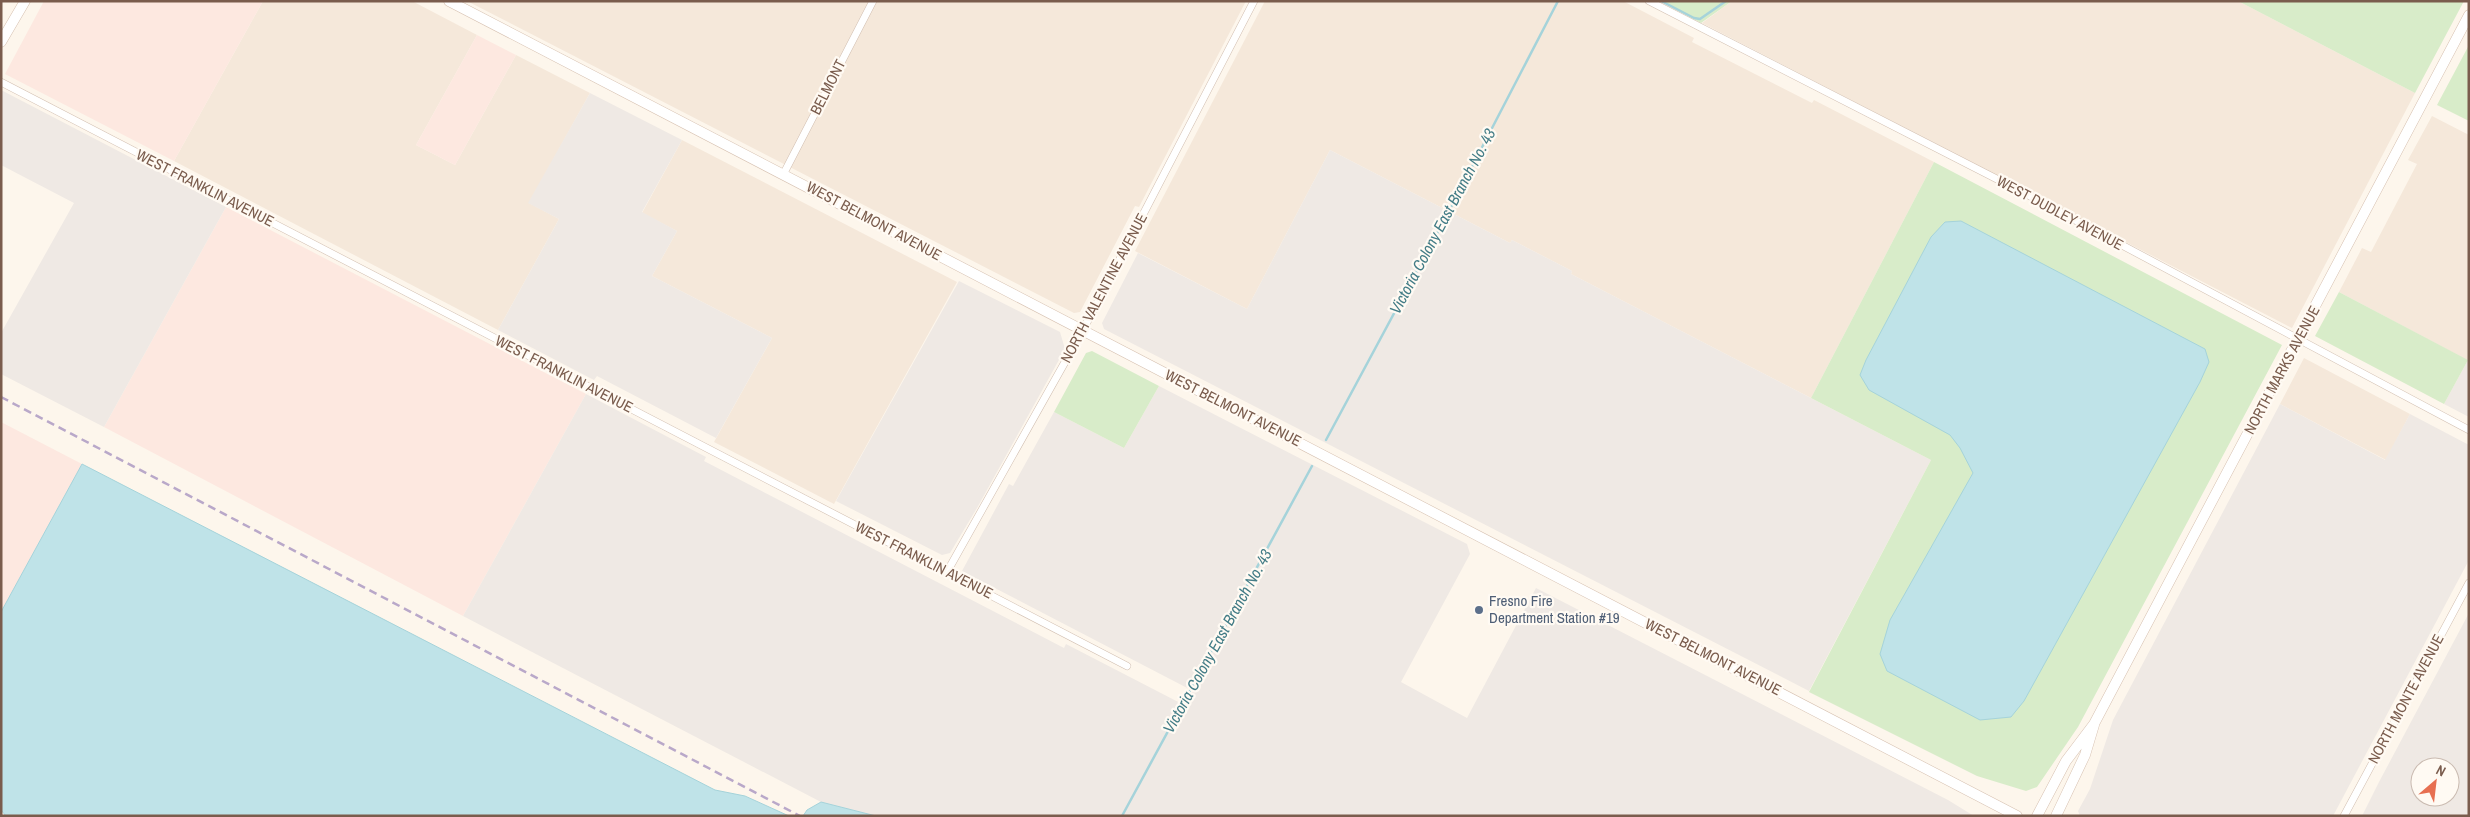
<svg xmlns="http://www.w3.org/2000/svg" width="2470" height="817" viewBox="0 0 2470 817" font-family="'Archivo Narrow',sans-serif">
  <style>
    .residential { fill: #f5e8da }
    .commercial { fill: #fde8e0 }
    .industrial { fill: #efe9e4; fill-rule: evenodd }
    .green { fill: #d8ecc9 }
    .water { fill: #bfe3e8; stroke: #a5d3da }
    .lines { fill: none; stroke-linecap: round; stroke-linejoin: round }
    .stream { stroke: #a5d3da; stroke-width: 2.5 }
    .street-casing { stroke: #d1beb0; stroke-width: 8 }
    .secondary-casing { stroke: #d6c0b0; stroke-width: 11 }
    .street { stroke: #fff; stroke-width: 7 }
    .secondary { stroke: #fff; stroke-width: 10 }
    .rail { stroke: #b9a8c9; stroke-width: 2.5; stroke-dasharray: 8 5; stroke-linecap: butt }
    .service-dot { fill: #5c6f8a; stroke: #fffaf3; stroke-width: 2 }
    .labels { text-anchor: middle; stroke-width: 4.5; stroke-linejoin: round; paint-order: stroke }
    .street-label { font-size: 15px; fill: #7a5c4d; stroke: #fffaf3 }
    .service-label { font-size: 15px; fill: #4e5e75; stroke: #fffaf3; text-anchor: start }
    .water-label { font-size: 16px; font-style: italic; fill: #437c86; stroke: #fffaf3 }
  </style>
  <rect width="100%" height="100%" fill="#fdf6ec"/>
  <path class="residential" d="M263,1H412L477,35L416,145L455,165L516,55L590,93L529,203L559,219L498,330L174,161Z
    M467,1H1246L1139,207L1135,206L1080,312L1074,313Z
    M1265,1H1623L1694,38L1692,42L1812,103L1814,100L1934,162L1811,398L1571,274L1572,271L1512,240L1510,243L1330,150L1247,309L1135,251Z
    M1732,1H2238L2415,93L2292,328L1702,23Z
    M2432,116L2469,135V361L2339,292L2362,248L2371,252L2417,164L2408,160Z
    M682,140L957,282L834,504L714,442L772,338L652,276L677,231L642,213Z
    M2304,358L2410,414L2386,460L2280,404Z"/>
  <path class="commercial" d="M44,1H263L174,161L5,74Z
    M477,35L516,55L455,165L416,145Z
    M226,207L586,394L463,616L104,427Z
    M1,422L82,464L1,612Z"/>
  <path class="industrial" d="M1,90L226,207L104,427L1,374V333L74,203L1,165Z
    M590,93L682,140L642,212L677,231L652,276L772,338L716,438L597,376L594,380L498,330L559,219L528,203Z
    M1330,150L1510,243L1512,240L1572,271L1571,274L1931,460L1809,691L1104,329L1102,323L1138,253L1247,309Z
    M959,281L1060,332L1065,349L977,508L950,553L942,555L836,501Z
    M2468,360L2469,361V417L2444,404Z
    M1159,386L1467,544L1470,554L1401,682L1467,718L1536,588L1948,800L1974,816H876L821,802L463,616L586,394L706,457L704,461L1064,648L1066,644L1186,706L1193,691L962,571L1009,484L1013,486L1054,412L1124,448Z
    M2280,404L2385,460L2410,414L2469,445V560L2333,816H2080L2078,811L2090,789L2113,720Z
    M2469,613V816H2362L2379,782ZM2420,767H2450V797H2420Z"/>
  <path class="green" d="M1660,1H1732L1701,23Z
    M2238,1H2464L2415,93Z
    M2469,45V121L2437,105Z
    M1934,162L2282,345L2078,727L2037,787L2026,791L1977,776L1809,692L1931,460L1811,398Z
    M2339,292L2468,360L2444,404L2315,336Z
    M1092,351L1159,386L1124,448L1054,412L1086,353Z"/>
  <path class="water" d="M1961,221L2205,349L2209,362L2200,382L2024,701L2011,717L1980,720L1887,671L1880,654L1890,620L1973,473L1960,448L1950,435L1869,390L1860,375L1866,360L1931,237L1945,222Z
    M82,464L715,790L745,796L789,816H6L1,810V612Z
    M821,802L876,816H803L807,810Z"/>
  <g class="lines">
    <path class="stream" d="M1661,1L1694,18L1700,19L1726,1
      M1326,440L1449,211L1558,1
      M1122,816L1312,466"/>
    <defs>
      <path id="street" d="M1649,1L2028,195L2469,430
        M1,82L1127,666
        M784,173L873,1
        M947,572L1083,330L1254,1
        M2344,816L2469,583"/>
      <path id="secondary" d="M449,1L2017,816
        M1,42L25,1
        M2037,816L2066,761L2094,724L2469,15
        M2056,816L2085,755L2094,725"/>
    </defs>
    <use href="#street" class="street-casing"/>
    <use href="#secondary" class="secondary-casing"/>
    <use href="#street" class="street"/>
    <use href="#secondary" class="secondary"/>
    <path class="rail" d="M1,397L800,816"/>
  </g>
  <circle class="service-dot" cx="1479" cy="610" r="5"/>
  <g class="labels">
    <g class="street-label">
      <text transform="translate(828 87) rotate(-63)" y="5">BELMONT</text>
      <text transform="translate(205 188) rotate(27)" y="5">WEST FRANKLIN AVENUE</text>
      <text transform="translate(2060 213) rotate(28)" y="5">WEST DUDLEY AVENUE</text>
      <text transform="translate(874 221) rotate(28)" y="5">WEST BELMONT AVENUE</text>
      <text transform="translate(1104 288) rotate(-62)" y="5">NORTH VALENTINE AVENUE</text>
      <text transform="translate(2282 370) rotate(-62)" y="5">NORTH MARKS AVENUE</text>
      <text transform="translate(564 374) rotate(27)" y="5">WEST FRANKLIN AVENUE</text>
      <text transform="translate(1233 408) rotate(27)" y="5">WEST BELMONT AVENUE</text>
      <text transform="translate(924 560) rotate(27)" y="5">WEST FRANKLIN AVENUE</text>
      <text transform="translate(1713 657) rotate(27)" y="5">WEST BELMONT AVENUE</text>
      <text transform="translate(2406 699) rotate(-62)" y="5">NORTH MONTE AVENUE</text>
    </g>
    <g class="service-label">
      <text x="1489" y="606">Fresno Fire<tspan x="1489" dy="17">Department Station #19</tspan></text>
    </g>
    <g class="water-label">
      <text transform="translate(1442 221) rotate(-62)" y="6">Victoria Colony East Branch No. 43</text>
      <text transform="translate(1217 641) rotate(-61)" y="6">Victoria Colony East Branch No. 43</text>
    </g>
  </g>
  <rect width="2470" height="817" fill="none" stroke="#7a5c4d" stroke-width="5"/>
  <g transform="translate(2435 782) rotate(28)"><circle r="24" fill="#fffaf3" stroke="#cabbb1"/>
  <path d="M0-4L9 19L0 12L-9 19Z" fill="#e76f51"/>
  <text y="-8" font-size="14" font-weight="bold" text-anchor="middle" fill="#7a5c4d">N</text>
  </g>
</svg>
